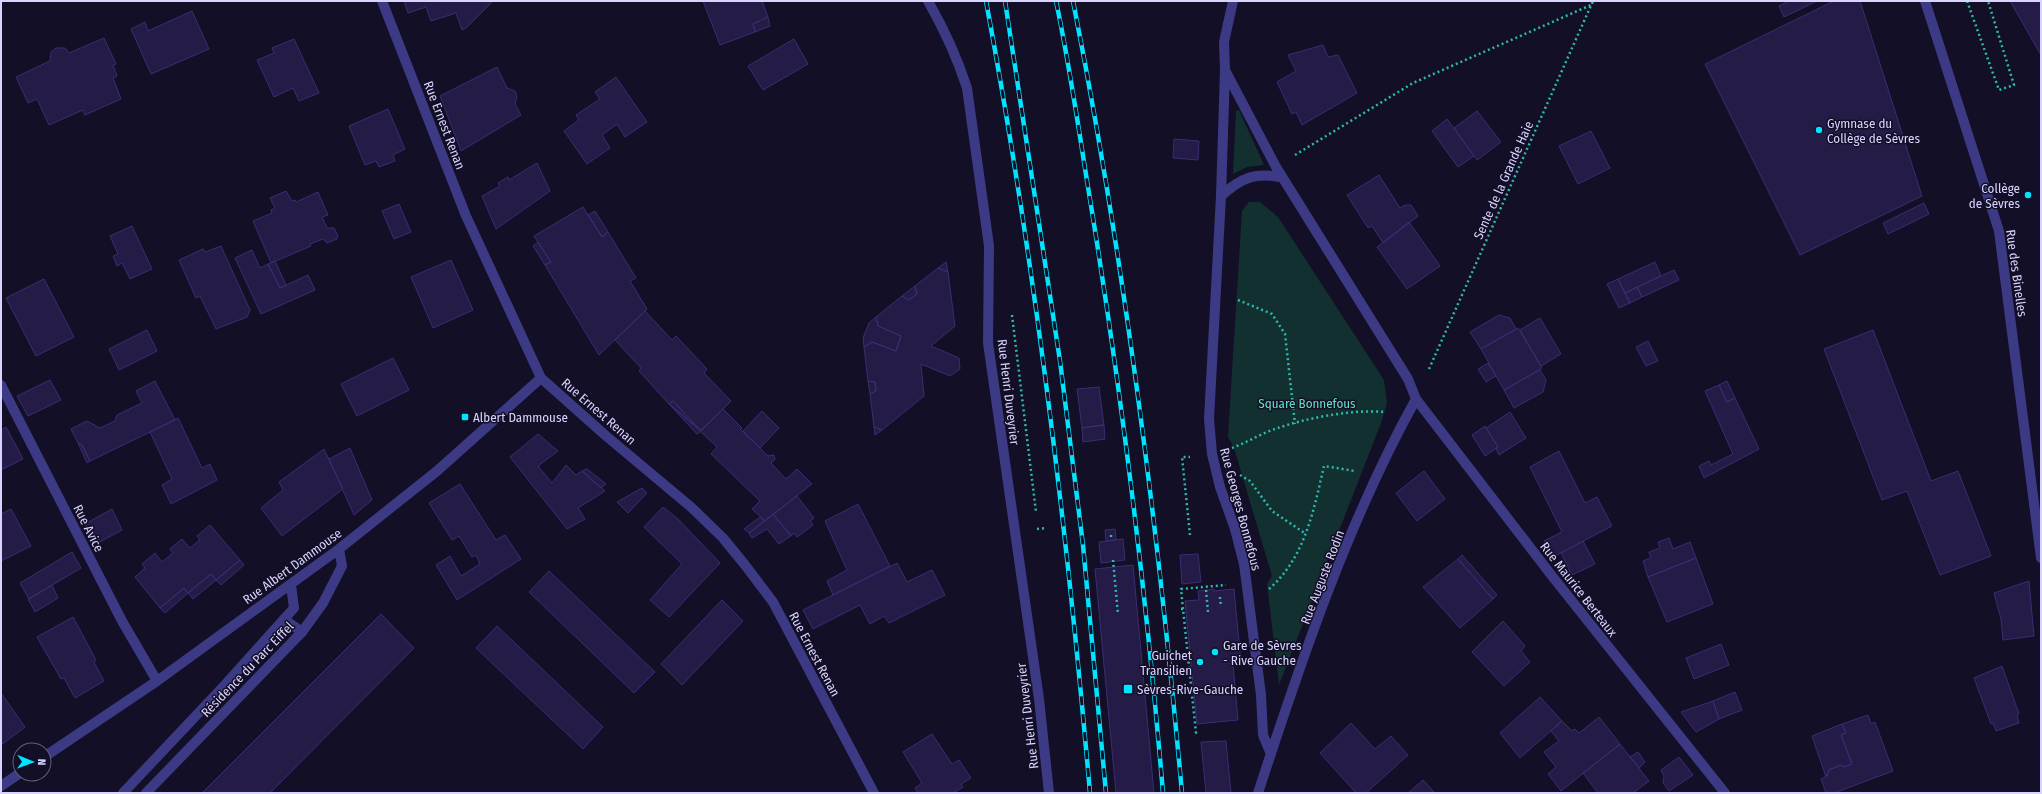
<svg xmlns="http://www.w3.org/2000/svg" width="2042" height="794" viewBox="0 0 2042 794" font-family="'Fira Sans Condensed',sans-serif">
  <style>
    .green { fill: #12302f }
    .building { fill: #241b47; stroke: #3b2d73 }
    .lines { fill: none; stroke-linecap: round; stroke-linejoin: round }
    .path { stroke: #2fb8b0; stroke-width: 2.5; stroke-dasharray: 2 3; stroke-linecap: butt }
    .service { stroke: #3d3a85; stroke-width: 10 }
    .pedestrian { stroke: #3d3a85; stroke-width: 10 }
    .minor { stroke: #3d3a85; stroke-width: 10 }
    .rail-casing { stroke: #00e5ff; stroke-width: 4.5 }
    .rail { stroke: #130f26; stroke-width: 3; stroke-dasharray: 9; stroke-linecap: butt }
    .poi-dot { fill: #00e5ff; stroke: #130f26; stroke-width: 1.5 }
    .labels { text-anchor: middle; stroke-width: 3; stroke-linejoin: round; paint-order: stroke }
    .poi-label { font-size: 13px; fill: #d9d4ff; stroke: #130f26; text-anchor: start }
    .street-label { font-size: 13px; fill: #d9d4ff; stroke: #130f26 }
    .park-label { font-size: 13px; fill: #5fe0c0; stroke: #130f26 }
  </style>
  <rect width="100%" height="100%" fill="#130f26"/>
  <path class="green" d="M1239,110L1264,165L1247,167L1233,174L1236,111Z
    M1249,202H1260L1278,217L1384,380L1387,403L1381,423L1279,685L1267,584L1272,576L1234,448L1228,437L1242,211Z"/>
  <path class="building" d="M404,1H493L466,28L462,30L456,13L431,21L426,7L408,13Z
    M703,1H762L768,17L753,24L755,32L720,45Z
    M1789,1H1817L1784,17L1779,6Z
    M1834,1H1860L1922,196L1800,255L1705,64Z
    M2010,1H2041V55Z
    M192,11L209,49L151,74L131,29L145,22L148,31Z
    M768,17L770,26L755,32L753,24Z
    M104,38L116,64L113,65L117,76L113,78L121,99L85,115L83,110L49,125L37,99L28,103L16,77L50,61L51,52L56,48H65L69,53Z
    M294,39L319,93L299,101L293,88L274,97L257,60L274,53L272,48Z
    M794,39L808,64L763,90L748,66Z
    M1323,45L1328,57L1338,55L1357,93L1302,125L1296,112L1292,114L1277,82L1296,71L1288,55Z
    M497,67L507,88L515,91L517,97L515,104L521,115L461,151L440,96Z
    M616,77L647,122L625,137L617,124L602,135L610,148L587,164L564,131L579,120L576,115L600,99L595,92Z
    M388,109L405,149L393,155L395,161L379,167L376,161L365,165L349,126Z
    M1477,111L1501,142L1477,160L1454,128Z
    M1447,119L1474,156L1458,167L1432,131Z
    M1591,131L1610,168L1578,184L1559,146Z
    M1174,139L1199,141L1198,160L1173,158Z
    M537,163L550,191L496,229L482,196L500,186L498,183L508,177L509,180Z
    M1379,175L1400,208L1405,205H1411L1418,216L1383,243L1372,226L1368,228L1347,195Z
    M286,191L292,201L295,200L296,202L318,192L328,215L322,217L327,228H334L338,236L337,239L327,243L323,239L310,244L311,246L271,263L253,221L272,213L271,210L275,208L270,198Z
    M1924,203L1929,214L1888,234L1883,223Z
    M399,204L411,232L394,239L382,211Z
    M583,207L602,237L608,232L636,278L630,281L647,309L599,355L545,265L551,262L534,236Z
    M595,211L608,232L602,237L588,215Z
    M1409,222L1440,266L1407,289L1377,247Z
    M132,226L152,269L130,279L122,263L117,266L113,256L118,254L110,236Z
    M538,242L551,262L545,265L533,246Z
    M221,246L250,310L247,317L216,329L200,296L196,298L179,260L203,249L205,252Z
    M252,250L260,268L268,264L280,288L308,275L315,290L261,314L235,258Z
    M451,260L473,310L433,328L411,277Z
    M275,261L286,285L280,288L268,264Z
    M946,262L948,272L938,268Z
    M1655,262L1661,276L1625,293L1618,279Z
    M938,268L948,272L955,326L931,346L959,358L960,369L950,376L921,364L924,396L882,430L874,427L870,394L876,391L875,382L868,381L864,347L872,342L896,351L901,336L878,326L876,317L902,296L909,300L917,294L915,286Z
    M1674,270L1679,280L1642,297L1637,287Z
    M44,279L74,337L36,356L6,298Z
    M1618,279L1630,303L1619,308L1607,284Z
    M915,286L917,294L909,300L902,296Z
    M1637,287L1642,297L1630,303L1625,293Z
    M645,311L672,340L676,336L707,369L704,373L731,401L701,431L673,401L669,404L639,371L641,368L615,340Z
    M1499,315L1510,318L1516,329L1481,349L1470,332Z
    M876,317L878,326L901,336L896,351L872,342L864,347L863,338L869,323Z
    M1540,318L1561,354L1541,366L1520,330Z
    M1518,328L1542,368L1504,390L1481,349Z
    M147,330L157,351L119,370L109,349Z
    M1873,330L1931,481L1958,471L1991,556L1940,575L1907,491L1882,500L1824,349Z
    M1648,341L1658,361L1646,366L1636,347Z
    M393,358L409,390L357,416L341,384Z
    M1488,363L1496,376L1486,382L1478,369Z
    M1540,370L1546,380L1543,392L1514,408L1504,390Z
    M50,380L61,400L28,416L17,396Z
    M155,381L175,420L90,461L82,445L78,443L71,429L87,421L100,428L115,421L117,415L142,403L136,391Z
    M868,381L875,382L876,391L870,394Z
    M1727,381L1735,398L1727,402L1719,385Z
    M1719,385L1727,402L1735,398L1759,449L1704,478L1699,466L1709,461L1711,465L1733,454L1705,391Z
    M1099,387L1104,425L1082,428L1077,389Z
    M673,401L701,431L669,404Z
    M669,404L701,431L697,434Z
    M723,409L742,428L740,429L768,456L774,455L775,459L771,463L786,479L797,469L812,484L765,521L752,509L760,501L711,454L717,447L700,431Z
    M762,411L779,428L760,448L743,431Z
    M1510,412L1526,438L1499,455L1496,449L1498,447L1486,428Z
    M178,418L202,468L210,464L217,480L171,504L162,485L172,479L150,432Z
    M1102,425H1104L1105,439L1083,442L1082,428Z
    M1485,426L1498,447L1485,456L1472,435Z
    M6,427L23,459L1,470V430Z
    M874,427L882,430L875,435Z
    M538,434L558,451L538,466L552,483L566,465L576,475L582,471L605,491L578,508L585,519L567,529L510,457Z
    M78,443L82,445L90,461L87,463Z
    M350,448L372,500L354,515L329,459Z
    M324,449L343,489L282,536L261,508L283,490L279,482Z
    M1559,451L1585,503L1597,497L1612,526L1555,556L1544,541L1562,532L1530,467Z
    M587,469L606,484L601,488L582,471Z
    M1424,471L1445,499L1417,521L1396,493Z
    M460,484L496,540L505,535L521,559L457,600L436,565L450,556L461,576L480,564L476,555L472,557L459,536L452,540L429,503Z
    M642,488L647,493L628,513L617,502Z
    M797,496L814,518L810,521L813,525L797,537L794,533L791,536L773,514Z
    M858,504L890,566L833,595L827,581L847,570L825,521Z
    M663,507L678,519L720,563L669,617L650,600L682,564L644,527Z
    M11,509L31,546L1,561V514Z
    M112,509L122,530L96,544L85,524Z
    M773,514L791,536L779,544L767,529L752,538L749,533Z
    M760,517L765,521L749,533L744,529Z
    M210,525L240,560L216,580L211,574L188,593L184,588L160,608L135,577L145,568L142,564L155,553L162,562L173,553L170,549L182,539L190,548L200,540L197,536Z
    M1115,529L1116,540L1106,541L1105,530Z
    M1669,538L1673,549L1690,542L1696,558L1648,577L1643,561L1651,558L1649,552L1660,548L1658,542Z
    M1123,539L1125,560L1101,563L1099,542Z
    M1583,541L1595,564L1572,575L1561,553Z
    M72,552L81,568L29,599L20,583Z
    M1198,554L1201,582L1182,584L1180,555Z
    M1462,555L1497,595L1493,599L1458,559Z
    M1696,558L1713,604L1667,622L1648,577Z
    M1458,559L1493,599L1460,628L1423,587Z
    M240,560L244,565L221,585L216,580Z
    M897,563L907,582L932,570L945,595L889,623L884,616L870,624L860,605L813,629L803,610Z
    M1133,565L1154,793H1116L1095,569Z
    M549,571L655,672L634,693L529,592Z
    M211,574L216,580L193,599L188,593Z
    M2029,581L2034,636L2003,640L2001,619L1994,593Z
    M52,585L58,598L35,612L28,599Z
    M184,588L188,593L165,613L160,608Z
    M1214,589V591L1234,589L1241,663L1233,664L1238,720L1197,724L1185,601L1199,600L1198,591Z
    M722,600L743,621L682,685L661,664Z
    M381,614L414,648L270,793H202Z
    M73,617L96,660L94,662L104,681L75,698L64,678L61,679L37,637Z
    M1503,621L1525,646L1521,651L1530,662L1504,686L1472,652Z
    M497,626L603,727L583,749L476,648Z
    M1721,644L1729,665L1694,679L1686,658Z
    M2002,666L2019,714L2017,715L2019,723L1996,731L1993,723L1991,724L1974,678Z
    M1735,692L1742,710L1719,719L1713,701Z
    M1,693L25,727L1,745Z
    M1540,697L1562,721L1520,758L1500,733Z
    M1713,701L1719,719L1696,732L1681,712Z
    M1868,715L1871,724L1875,722L1893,771L1834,793H1826L1821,779L1827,776L1829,770L1841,765L1844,767L1852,764L1841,735L1846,733L1842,724Z
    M1599,717L1620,744L1561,791L1548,774L1556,767L1544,752L1559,741L1551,731L1562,721L1572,731L1575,729L1579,733Z
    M1351,723L1375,749L1391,736L1408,755L1366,793H1356L1320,753Z
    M1842,724L1846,733L1841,735L1852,764L1844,767L1841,765L1829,770L1826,777L1812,736Z
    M932,734L952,764L959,760L971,778L961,784L963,787L953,793H918L915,788L922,783L903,752Z
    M1226,741L1231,793H1206L1201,742Z
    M1620,744L1649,781L1633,793H1598L1583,773Z
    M1638,752L1645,762L1639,768L1630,757Z
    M1679,757L1693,775L1669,791L1663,783L1664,776L1661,770Z
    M1423,780L1435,793H1408Z"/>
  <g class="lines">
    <path class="path" d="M1967,1L1999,90L2014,85L1988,1
      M1295,155L1413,83L1591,5
      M1238,300L1272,314L1285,334L1295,424
      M1012,315L1036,512
      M1429,369L1593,1
      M1232,448C1246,443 1260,434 1275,429C1306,418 1352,409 1385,412
      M1240,475L1250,481L1272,511L1306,534
      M1037,529L1047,528
      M1111,535V540
      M1190,535L1182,457H1190
      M1113,560L1118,614
      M1269,589C1305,558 1314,509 1324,466L1355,471
      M1206,590L1208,612
      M1220,597L1221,607
      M1181,609H1183L1196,733H1194
      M1183,609L1181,589L1226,585"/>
    <path class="service" d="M284,619L302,632"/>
    <path class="pedestrian" d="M989,246L988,343L1039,699L1049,793"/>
    <path class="minor" d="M382,1L466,216L541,378L605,435L691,507L723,538L745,565L773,602L874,793
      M928,1C944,29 957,57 967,88L989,246
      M1233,1L1224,42L1225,70L1221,196L1209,419L1212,454L1220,487L1235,529L1244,564L1261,695L1263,735L1271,754
      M1925,1L1999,231L2041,558
      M1225,70L1276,167L1408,379L1416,399L1552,576L1725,793
      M1221,196C1241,178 1256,171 1283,178
      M1,385L122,621L157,681
      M44,757L157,681L339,549L437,471L541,378
      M1,786L20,773
      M123,793L223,687L294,608L291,585
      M146,793L302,632L323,603L342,566L339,549
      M1258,793C1301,661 1348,521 1416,399"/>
    <defs>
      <path id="rail" d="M986,1C1035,263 1067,528 1090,793
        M1005,1L1060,361L1083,545L1106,793
        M1056,1C1069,62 1078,125 1088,187C1121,388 1146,590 1163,793
        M1073,1C1125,263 1158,527 1182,793"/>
    </defs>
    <use href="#rail" class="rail-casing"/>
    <use href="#rail" class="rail"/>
  </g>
  <g class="poi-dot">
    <circle cx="1819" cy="130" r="4"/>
    <circle cx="2028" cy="195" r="4"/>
    <rect x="461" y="413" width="8" height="8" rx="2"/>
    <circle cx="1215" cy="652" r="4"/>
    <circle cx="1200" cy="662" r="4"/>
    <rect x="1123" y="684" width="10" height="10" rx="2"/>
  </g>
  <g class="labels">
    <g class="poi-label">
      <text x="1827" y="128">Gymnase du<tspan x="1827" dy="15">Collège de Sèvres</tspan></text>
      <text x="2020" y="193" text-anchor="end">Collège<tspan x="2020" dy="15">de Sèvres</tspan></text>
      <text x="473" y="422">Albert Dammouse</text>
      <text x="1223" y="650">Gare de Sèvres<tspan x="1223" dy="15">- Rive Gauche</tspan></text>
      <text x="1192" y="660" text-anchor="end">Guichet<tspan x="1192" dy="15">Transilien</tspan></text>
      <text x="1137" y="694">Sèvres-Rive-Gauche</text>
    </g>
    <g class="street-label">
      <text transform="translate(445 125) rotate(69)" y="5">Rue Ernest Renan</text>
      <text transform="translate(1503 180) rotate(-66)" y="5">Sente de la Grande Haie</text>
      <text transform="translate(2017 273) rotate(82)" y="5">Rue des Binelles</text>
      <text transform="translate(1009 392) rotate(83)" y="5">Rue Henri Duveyrier</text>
      <text transform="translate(599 411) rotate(41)" y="5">Rue Ernest Renan</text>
      <text transform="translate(1241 509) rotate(75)" y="5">Rue Georges Bonnefous</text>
      <text transform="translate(89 528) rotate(63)" y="5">Rue Avice</text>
      <text transform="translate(292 566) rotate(-36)" y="5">Rue Albert Dammouse</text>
      <text transform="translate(1322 577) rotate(-69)" y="5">Rue Auguste Rodin</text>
      <text transform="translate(1579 589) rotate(52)" y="5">Rue Maurice Berteaux</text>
      <text transform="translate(815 654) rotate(62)" y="5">Rue Ernest Renan</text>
      <text transform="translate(247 669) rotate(-46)" y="5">Résidence du Parc Eiffel</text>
      <text transform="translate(1027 716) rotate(-97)" y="5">Rue Henri Duveyrier</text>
    </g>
    <g class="park-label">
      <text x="1307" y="408">Square Bonnefous</text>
    </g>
  </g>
  <rect width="2042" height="794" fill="none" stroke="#d9d4ff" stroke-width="4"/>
  <g transform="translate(32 762) rotate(91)"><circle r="19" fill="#130f26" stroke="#625e7d"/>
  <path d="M0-3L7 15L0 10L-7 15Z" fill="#00e5ff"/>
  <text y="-6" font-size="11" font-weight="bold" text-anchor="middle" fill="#d9d4ff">N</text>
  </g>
</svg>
